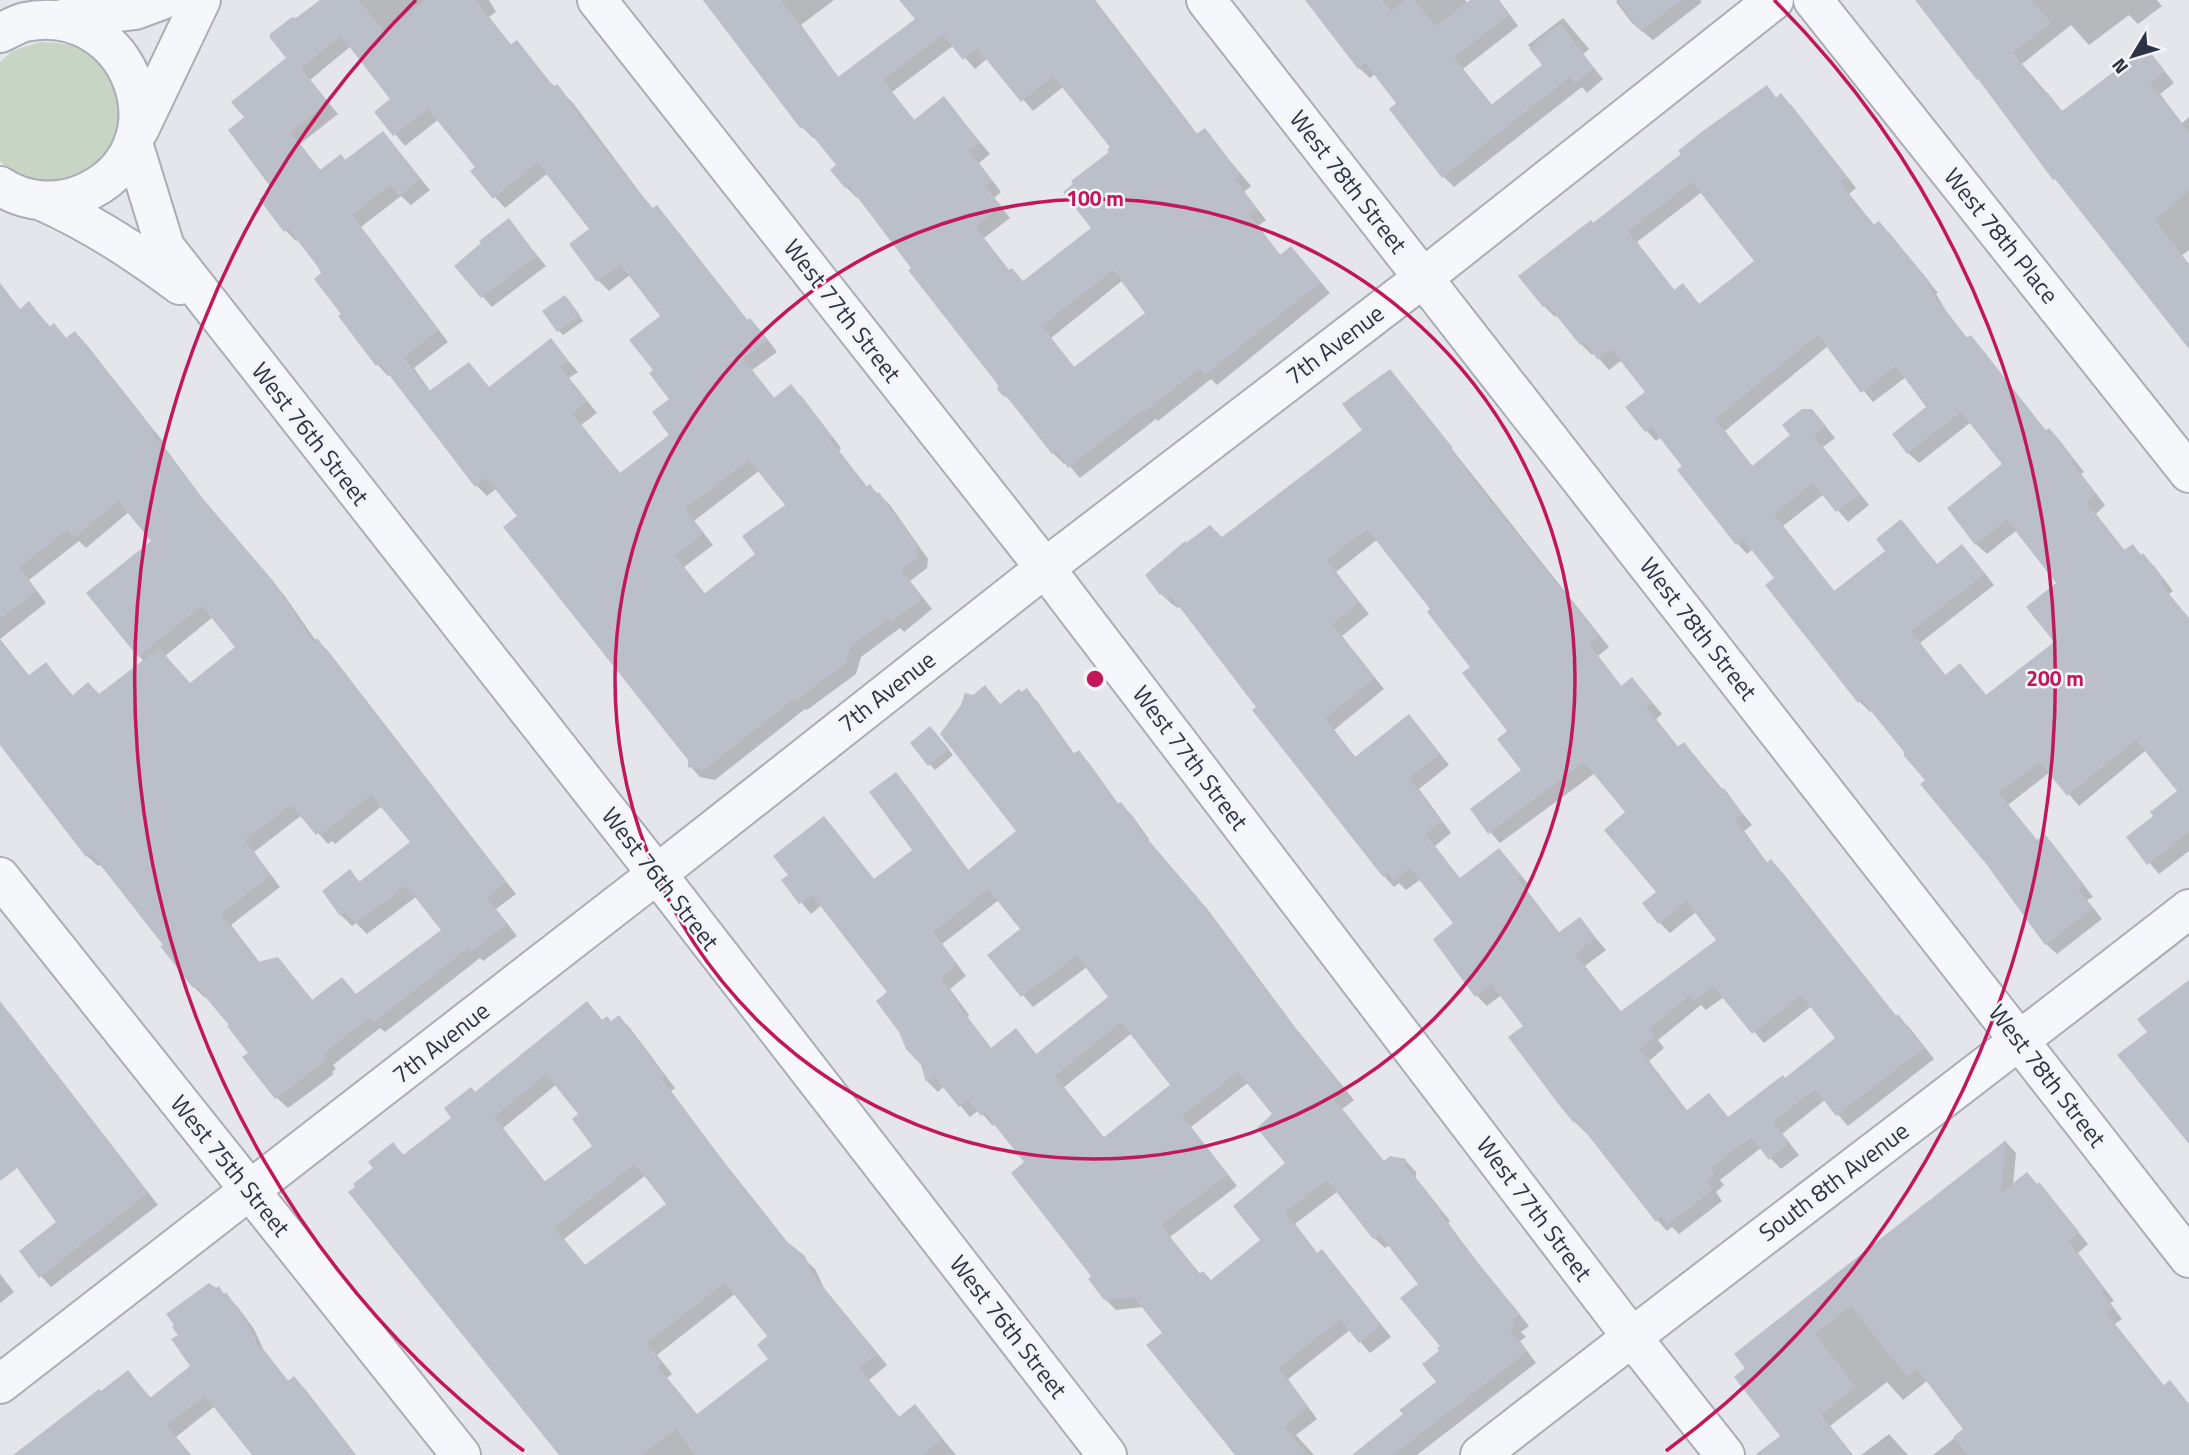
<svg xmlns="http://www.w3.org/2000/svg" width="2189" height="1455" viewBox="0 0 2189 1455" font-family="'Titillium Web',sans-serif">
  <style>
    .green { fill: #c8d5c5 }
    .shadow { fill: #0003; fill-rule: evenodd }
    .building { fill: #bbbfc9; fill-rule: evenodd }
    .lines { fill: none; stroke-linecap: round; stroke-linejoin: round }
    .minor-casing { stroke: #a9adb6; stroke-width: 42 }
    .minor { stroke: #f6f7fa; stroke-width: 38 }
    .ring { fill: none; stroke: #c2185b; stroke-width: 3.5 }
    .labels { text-anchor: middle; stroke-width: 5; stroke-linejoin: round; paint-order: stroke }
    .street-label { font-size: 24px; fill: #2b3344; stroke: #f3f5f9 }
    .centre { fill: #c2185b; stroke: #f3f5f9; stroke-width: 3.5 }
    .ring-label { font-size: 21px; text-anchor: middle; font-weight: bold; fill: #c2185b; stroke: #f3f5f9; stroke-width: 5; stroke-linejoin: round; paint-order: stroke }
  </style>
  <rect width="100%" height="100%" fill="#e4e6ec"/>
  <path class="green" d="M40,42C54,43 69,42 81,50C145,86 122,181 48,181C30,181 13,175 0,161V62L12,51Z"/>
  <path class="shadow" d="M323,0H489L496,12L489,17L512,46L516,42L555,88L557,87L573,103L653,210L657,207L667,218L749,322L750,321L761,331L777,352L752,370L775,399L791,387L802,397L841,448L839,451L868,488L870,486L890,505L928,559L927,568L910,581L932,609L904,632L900,628L861,657L856,674L807,710L805,709L715,780L700,777L690,766V759L520,516L497,488L487,496L476,485L390,374L388,376L378,365L341,316L344,314L323,274L299,239L296,241L285,230L274,189L247,118L289,58L296,20ZM351,46L393,100L377,112L405,146L439,119L477,167L495,197L505,208L548,173L592,229L598,280L609,291L630,275L662,316L655,371L672,399L671,436L621,475L581,425L597,413L569,378L578,372L551,341L490,388L469,365L431,392L414,368L448,342L361,227L401,196L411,205L430,190L383,133L346,162L321,171L300,144L338,114L310,80ZM760,470L787,505L758,554L706,595L684,567L713,545L694,521Z
    M703,0H834L801,25L839,78L917,19L902,0H1095L1198,135L1204,130L1251,186L1244,192L1266,220L1258,226L1281,256L1291,248L1330,293L1217,385L1211,379L1158,421L1156,419L1080,478L1066,462L1064,464L1053,453L1017,406L1004,395L999,384L859,196L857,198L846,187L838,165L817,138H813L802,127ZM954,45L975,69L988,58L1033,111L1063,87L1112,148L1094,228L1024,283L1010,272L984,238L1010,218L994,198L1001,192L979,163L990,154L944,99L915,121L892,92ZM1123,280L1148,313L1075,368L1051,338Z
    M1307,0H1465L1468,4L1473,0H1499L1518,26L1463,69L1493,106L1545,65L1528,45L1563,18L1589,49L1583,54L1603,79L1587,93L1582,87L1454,187L1443,176L1399,103L1375,74L1370,78L1359,68Z
    M1618,0H1700L1702,2L1653,40L1632,23L1616,2Z
    M1917,0H2157L2162,6L2138,24L2129,15L2089,45L2071,25L2022,64L2063,112L2156,60L2174,83L2160,94L2182,123L2189,117V250L2142,286Z
    M1767,88L1777,99L1781,96L1792,106L1856,188L1849,194L1875,226L1879,223L1890,234L1938,293L1936,294L1946,311L1968,339L1971,337L1981,348L2047,432L2060,441L2084,472L2081,474L2105,505L2096,514L2125,551L2143,556L2154,566L2173,591L2169,594L2189,620V851L2159,874L2128,838L2156,816L2179,792L2146,750L2079,806L2050,772L2008,805L2038,842L2045,836L2055,847L2093,897L2087,900L2102,919L2057,954L2046,944L1906,752L1872,710L1870,712L1859,701L1777,578L1753,549L1747,554L1737,543L1661,437L1656,441L1646,430L1647,392L1622,360L1609,370L1594,353L1592,355L1581,344L1558,314L1555,317L1544,306L1594,225ZM1702,192L1757,262L1700,305L1683,285L1675,291L1637,242ZM1828,346L1873,402L1906,377L1929,407L1908,453L1919,463L1971,422L2004,464L1976,544L1987,554L2017,530L2059,583L2056,643L1987,696L1960,665L1946,676L1920,643L1994,585L1972,557L1962,547L1938,565L1901,522L1887,551L1835,592L1783,526L1824,494L1848,522L1869,505L1823,447L1835,438L1822,422L1793,435L1753,467L1725,431Z
    M508,220L546,266L492,307L456,266Z
    M3,290L21,310L29,303L51,328L54,325L67,339L75,333L86,344L164,443L162,444L209,507L284,595L316,641L317,640L328,651L516,894L496,909L517,936L483,961L480,958L385,1032L380,1028L333,1065L336,1069L332,1072L334,1074L288,1108L277,1098L231,1025L207,996L205,998L194,987L165,945L101,864L98,866L87,856L0,741V639L30,677L46,664L74,697L100,696L144,662L89,593L154,542L129,512L86,548L79,541L29,580L46,603L0,639V292ZM213,617L237,647L191,685L165,656ZM382,806L412,842L361,883L350,872L341,915L352,926L356,923L367,934L417,896L443,930L357,996L342,979L314,1002L288,970L260,963L231,925L280,887L254,852L302,815L328,844L332,841L335,844Z
    M570,302L583,321L563,335L558,330Z
    M1390,371L1609,647L1598,656L1623,688L1632,680L1642,690L1662,714L1656,719L1679,748L1683,744L1694,755L1752,825L1744,831L1768,864L1771,862L1782,872L1897,1017L1909,1027L1934,1059L1848,1126L1825,1100L1782,1134L1799,1155L1781,1169L1761,1148L1720,1180L1724,1185L1716,1192L1722,1201L1679,1234L1672,1227L1667,1231L1657,1220L1587,1131L1586,1133L1575,1122L1525,1026L1501,995L1487,1006L1476,995L1455,923L1421,879L1406,890L1399,883L1394,887L1384,876L1181,606L1178,608L1172,604L1161,594L1222,539L1365,431ZM1378,539L1432,610L1472,668L1510,731L1523,770L1490,832L1500,843L1595,773L1628,813L1659,893V922L1670,933L1696,912L1718,941L1622,1013L1585,966L1606,950L1580,920L1560,934L1526,889L1530,886L1499,850L1461,880L1435,846L1451,833L1419,789L1449,765L1419,727L1356,758L1334,730L1384,689L1342,636L1369,614L1336,572ZM1724,997L1764,1043L1812,1006L1838,1038L1785,1080L1729,1118L1709,1095L1688,1112L1649,1061L1664,1048L1658,1040L1701,1005L1706,1010Z
    M985,688L1001,705L1026,690L1037,701L1075,755L1079,752L1089,763L1119,805L1131,814L1149,839L1148,840L1208,910L1294,1026L1354,1100L1342,1109L1385,1163L1406,1161L1416,1172V1178L1450,1221L1448,1223L1478,1263L1529,1326L1521,1332L1526,1337L1520,1341L1536,1363L1417,1455H1355L1405,1415L1439,1382L1442,1346L1420,1284L1389,1245L1385,1248L1374,1238L1338,1191L1295,1224L1318,1254L1332,1262L1391,1337L1370,1353L1350,1330L1288,1379L1317,1419L1296,1435L1314,1455H1237L1165,1333L1144,1307L1116,1310L1105,1299L1027,1163L996,1123L993,1126L979,1110L970,1117L944,1086L938,1092L927,1081L923,1064L890,993L822,905L811,914L783,881L790,875L824,818L875,881L914,850L896,775L906,785L969,871L1018,832L973,697ZM999,900L1022,930L990,956L1033,1007L1087,967L1111,997L1037,1055L1016,1030L992,1049L968,1018L969,1015L950,989L966,976L942,944ZM1132,1033L1173,1085L1105,1139L1064,1087ZM1249,1082L1274,1114L1287,1163L1263,1240L1212,1282L1201,1275L1170,1237L1237,1186L1191,1127Z
    M935,733L953,755L935,770L912,743Z
    M587,1003L603,1021L611,1023L619,1017L630,1028L675,1088L671,1091L720,1157L792,1248L815,1269L824,1288L887,1365L869,1380L900,1418L915,1406L956,1455H562L375,1168L393,1144L405,1156L454,1118L475,1094ZM557,1084L581,1115L595,1147L546,1183L503,1128ZM646,1175L669,1204L586,1266L564,1239ZM736,1293L770,1336V1359L698,1416L667,1378L672,1374L657,1355Z
    M0,1004L11,1015L158,1205L51,1287L41,1276L58,1222L0,1109Z
    M2006,1142L2016,1153L2013,1186L2038,1185L2049,1196L2088,1244L2078,1253L2114,1301L2110,1303L2122,1319L2115,1324L2165,1387L2170,1383L2189,1404V1455H1933L1966,1429L1928,1380L1903,1400L1887,1382L1830,1426L1853,1455H1785L1783,1436L1737,1377Z
    M0,1274L14,1292L0,1303Z
    M218,1288L237,1306L254,1329L266,1355L289,1382L294,1378L305,1389L356,1455H254L215,1406L176,1437L191,1455H16L128,1372L152,1399L192,1366L180,1335Z
    M1889,1434L1908,1455H1861Z"/>
  <path class="building" d="M320,0H359L384,32L425,0H475L510,45L517,40L550,82L555,86L557,84L562,90L584,122L643,197L653,208L657,205L747,320L750,318L768,340L743,359L774,398L791,384L832,437L829,439L866,487L870,484L877,494L879,492L918,547L917,558L901,570L923,598L892,622L889,618L851,646L846,663L795,701L794,699L704,770L688,767V760L503,527L517,516L486,478L475,487L380,363L376,366L338,316L341,314L314,279L321,273L318,267L288,228L284,232L259,199L272,189L228,130L244,117L231,102L286,58L270,38V34L292,17L296,18ZM341,36L390,99L374,112L393,136L428,109L475,167L470,171L493,199L537,162L589,229L569,244L597,282L620,264L660,316L629,340L653,370L649,373L669,399L652,412L669,435L620,473L572,413L587,402L560,367L568,360L551,338L489,387L469,362L429,391L404,357L439,330L352,215L390,185L399,196L421,179L383,131L345,160L341,154L320,170L290,133L328,102L301,68ZM749,460L785,505L742,536L755,554L704,594L675,556L704,533L685,509Z
    M703,0H781L838,77L915,19L899,0H1094L1196,134L1205,128L1241,175L1235,180L1257,208L1249,214L1280,255L1291,246L1321,282L1205,375L1200,368L1146,411L1144,409L1068,468L1056,451L1052,454L1007,397L1003,396L997,389L998,385L908,270L911,268L849,186L845,188L830,170L836,165L807,129L800,128ZM943,35L963,60L977,48L1021,102L1053,76L1110,147L1107,150L1109,152L1071,181L1073,184L1063,192L1091,228L1023,281L1012,268L1009,270L975,227L1001,206L985,186L992,181L969,151L980,143L944,96L914,120L883,80ZM1113,270L1145,313L1074,367L1042,326Z
    M1305,0H1382L1391,11L1406,0H1415L1435,26L1470,0H1498L1509,15L1454,57L1491,105L1542,65L1529,48L1560,23L1594,68L1575,83L1570,77L1442,178L1389,109L1396,103L1365,63L1358,69Z
    M1617,0H1682L1641,31Z
    M1915,0H2032L2051,23L2013,53L2045,94L2047,92L2062,111L2146,47L2165,71L2150,83L2189,133V190L2155,220L2189,264V349L2055,179L2053,180L1978,79L1977,80Z
    M1767,85L1776,98L1781,93L1847,177L1840,182L1873,225L1879,221L1929,281L1927,283L1936,298L1966,338L1971,335L2045,431L2049,428L2061,442L2074,461L2072,463L2096,494L2087,503L2123,550L2133,544L2141,555L2143,553L2164,580L2160,583L2189,618V832L2147,865L2126,837L2153,816L2150,812L2177,791L2136,740L2067,796L2040,762L1999,793L2037,840L2045,834L2084,885L2078,889L2093,908L2045,945L1987,865L1920,784L1925,780L1904,756V752L1862,700L1858,703L1765,585L1774,578L1743,539L1736,545L1677,470L1682,466L1651,427L1645,432L1625,407L1645,392L1611,349L1598,360L1584,342L1580,345L1547,304L1543,307L1518,276L1591,220L1593,223L1681,154L1678,151L1700,133ZM1692,182L1754,261L1699,304L1683,283L1674,290L1628,231ZM1818,335L1861,393L1896,366L1926,407L1892,434L1907,454L1961,412L2002,464L1947,508L1975,545L2007,520L2056,583L2026,607L2054,642L1986,695L1960,663L1945,675L1911,631L1985,574L1962,544L1937,564L1901,519L1876,539L1885,551L1834,591L1774,514L1813,483L1836,512L1859,494L1814,436L1826,426L1812,409H1802L1782,425L1790,435L1752,466L1715,419Z
    M509,218L537,256L481,298L454,266L481,243L479,241Z
    M0,283L20,309L29,301L49,327L54,323L66,338L75,331L154,431L152,433L199,494L274,582L313,641L317,638L506,882L487,898L507,924L471,952L468,948L373,1023L369,1018L324,1053L327,1057L323,1061L324,1062L275,1099L242,1057L248,1053L227,1026L229,1025L196,986L193,988L160,946L163,945L91,853L86,857L0,745V640L28,676L46,662L72,696L88,682L99,694L159,648L190,683L235,647L202,606L138,657L86,593L151,541L118,501L74,538L67,530L19,568L37,591L0,619ZM371,795L410,842L359,882L350,869L322,891L340,916L345,912L355,924L406,886L441,930L356,994L342,977L312,1000L278,957L258,962L221,914L271,875L245,840L291,805L316,835L320,831L322,834Z
    M565,295L580,315L557,332L542,311Z
    M1390,369L1453,448L1451,450L1484,493L1599,636L1589,644L1621,686L1632,677L1652,703L1646,707L1677,747L1684,742L1721,790L1724,788L1743,814L1735,820L1766,863L1771,859L1896,1016L1898,1014L1924,1048L1836,1116L1815,1089L1773,1122L1790,1143L1769,1160L1751,1137L1711,1168L1715,1174L1706,1181L1713,1190L1667,1225L1661,1217L1656,1222L1577,1121L1574,1123L1559,1105L1508,1037L1523,1026L1491,984L1475,997L1437,945L1433,939L1453,923L1410,868L1394,880L1388,873L1383,877L1252,710L1256,707L1171,596L1166,599L1162,593L1160,595L1145,575L1185,541L1186,543L1210,525L1222,537L1362,430L1342,404ZM1367,529L1430,609L1427,612L1470,667L1462,673L1507,731L1497,739L1521,770L1470,809L1488,834L1584,762L1625,812L1604,830L1656,892L1642,903L1658,924L1686,901L1716,940L1620,1012L1575,954L1596,938L1580,917L1558,933L1517,878L1521,875L1499,848L1460,878L1425,834L1442,822L1409,778L1440,754L1409,714L1355,757L1325,718L1375,678L1332,625L1359,602L1327,560ZM1713,986L1752,1034L1801,995L1835,1038L1785,1078L1783,1075L1728,1117L1709,1093L1686,1111L1640,1049L1655,1037L1649,1029L1690,995L1694,1001Z
    M985,685L1000,704L1019,689L1022,692L1027,688L1073,754L1079,750L1117,804L1121,802L1140,827L1139,829L1197,897L1284,1014L1344,1089L1333,1098L1384,1161L1390,1156L1406,1159V1166L1440,1210L1439,1211L1467,1250L1520,1314L1512,1320L1516,1325L1510,1330L1527,1352L1393,1455H1352L1403,1414L1399,1410L1436,1382L1422,1364L1439,1351L1437,1348L1440,1346L1400,1298L1418,1284L1379,1234L1373,1239L1327,1180L1285,1213L1317,1253L1322,1249L1381,1325L1359,1343L1340,1319L1279,1368L1308,1407L1284,1426L1307,1455H1235L1146,1345L1162,1333L1134,1297L1104,1300L1088,1279L1091,1276L1011,1173L1024,1162L985,1113L981,1116L968,1100L959,1107L934,1076L926,1082L921,1065L906,1049L899,1032L876,1001L887,992L812,895L799,904L781,880L788,875L773,856L824,816L874,879L912,850L869,792L896,772L968,870L1016,831L940,734L961,705L965,693L973,695ZM988,889L1020,929L987,955L1021,997L1077,956L1108,997L1036,1054L1016,1028L991,1048L959,1006V1003L941,978L957,964L933,932ZM1121,1022L1170,1085L1103,1138L1055,1076ZM1238,1072L1272,1114L1257,1128L1285,1163L1233,1206L1260,1240L1211,1280L1203,1271L1199,1274L1161,1225L1228,1174L1182,1116Z
    M930,726L949,749L928,766L910,743Z
    M2189,980V1144L2117,1055L2147,1032L2137,1019Z
    M0,1001L148,1193L39,1278L19,1251L56,1222L17,1168L0,1181Z
    M587,1001L602,1020L607,1016L611,1021L619,1015L665,1076L661,1079L710,1144L786,1241L805,1256L813,1275L877,1354L859,1368L899,1417L915,1404L943,1439L923,1455H695L676,1429L642,1455H559L348,1192L355,1187L353,1184L373,1168L368,1162L393,1142L403,1155L451,1118L444,1108L471,1087L475,1092ZM546,1074L578,1114L572,1119L592,1146L544,1182L494,1117ZM635,1164L666,1204L585,1265L554,1228ZM725,1283L767,1336L757,1345L768,1359L697,1414L657,1366L662,1363L647,1343Z
    M2006,1140L2001,1193L2027,1172L2037,1184L2039,1182L2079,1232L2068,1241L2104,1289L2101,1291L2113,1307L2105,1313L2163,1386L2170,1380L2189,1404V1455H1968L1953,1437L1963,1429L1917,1369L1907,1377L1851,1306L1815,1334L1856,1387L1821,1415L1852,1455H1755L1780,1436L1734,1377L1745,1368L1734,1354Z
    M209,1283L216,1288L219,1286L224,1294L226,1292L243,1316L256,1339V1344L265,1351L288,1381L294,1376L356,1455H252L205,1396L167,1425L190,1455H13L99,1389L101,1391L128,1370L150,1398L190,1366L171,1339L178,1335L172,1327L174,1325L166,1314Z"/>
  <g class="lines">
    <defs>
      <path id="minor" d="M597,0L1045,568L1631,1336L1725,1455
        M1206,0L2189,1258
        M1813,0L2189,473
        M62,19L135,10L162,0
        M0,33C8,30 16,24 25,22C132,0 187,150 82,194C55,205 24,202 0,186
        M139,130L201,0
        M133,143L165,247L657,874L1107,1455
        M42,201C92,223 136,252 180,285
        M0,877L461,1455
        M0,1384L657,874L1045,568L1423,278L1774,0
        M1480,1455C1715,1271 1954,1093 2189,909"/>
    </defs>
    <use href="#minor" class="minor-casing"/>
    <use href="#minor" class="minor"/>
  </g>
  <g class="ring">
    <circle cx="1095" cy="679" r="480"/>
    <path d="M524 1451A960 960 0 0 1 416 0M1774 0A960 960 0 0 1 1666 1451"/>
  </g>
  <g class="labels">
    <g class="street-label">
      <text transform="translate(1348 182) rotate(52)" y="8">West 78th Street</text>
      <text transform="translate(2001 236) rotate(51)" y="8">West 78th Place</text>
      <text transform="translate(842 311) rotate(52)" y="8">West 77th Street</text>
      <text transform="translate(1335 345) rotate(-37)" y="8">7th Avenue</text>
      <text transform="translate(310 434) rotate(52)" y="8">West 76th Street</text>
      <text transform="translate(1698 629) rotate(52)" y="8">West 78th Street</text>
      <text transform="translate(887 692) rotate(-38)" y="8">7th Avenue</text>
      <text transform="translate(1190 758) rotate(53)" y="8">West 77th Street</text>
      <text transform="translate(660 879) rotate(52)" y="8">West 76th Street</text>
      <text transform="translate(441 1043) rotate(-38)" y="8">7th Avenue</text>
      <text transform="translate(2047 1076) rotate(52)" y="8">West 78th Street</text>
      <text transform="translate(230 1166) rotate(51)" y="8">West 75th Street</text>
      <text transform="translate(1834 1182) rotate(-37)" y="8">South 8th Avenue</text>
      <text transform="translate(1534 1209) rotate(53)" y="8">West 77th Street</text>
      <text transform="translate(1008 1327) rotate(52)" y="8">West 76th Street</text>
    </g>
  </g>
  <circle cx="1095" cy="679" r="10" class="centre"/>
  <g class="ring-label">
    <text x="1095" y="206">100 m</text>
    <text x="2055" y="686">200 m</text>
  </g>
  <g transform="translate(2133 56) rotate(232)" stroke="#f3f5f9" stroke-width="5" paint-order="stroke">
  <path d="M0-5L12 26L0 18L-12 26Z" fill="#2b3344"/>
  <text y="-10" font-size="19" font-weight="bold" text-anchor="middle" fill="#2b3344">N</text>
  </g>
</svg>
